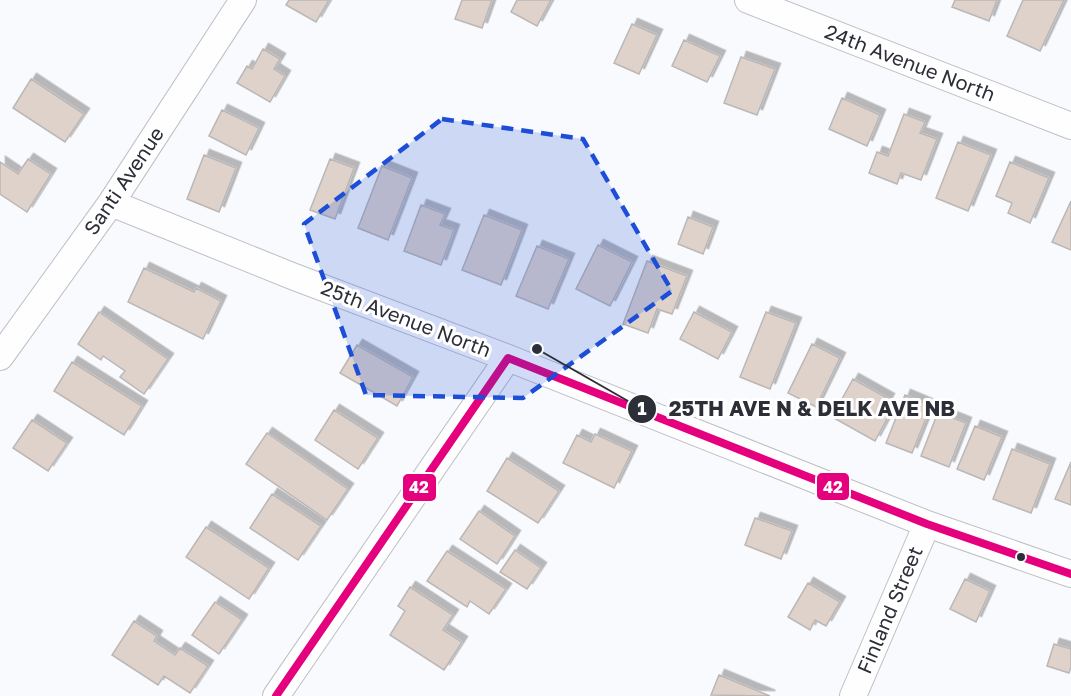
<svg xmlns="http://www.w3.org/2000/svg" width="1071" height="696" viewBox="0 0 1071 696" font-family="'Golos Text',sans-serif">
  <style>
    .building { fill: #ded2cb; stroke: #bbb7b6; stroke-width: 1.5; filter: url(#shadow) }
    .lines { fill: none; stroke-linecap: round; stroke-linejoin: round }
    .minor-casing { stroke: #bec0c6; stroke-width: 28 }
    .minor { stroke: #fefeff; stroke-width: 26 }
    .bus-1-casing { stroke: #fff; stroke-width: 12 }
    .bus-1 { stroke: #e5007d; stroke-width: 8 }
    .marked { fill: #1d4ed8; fill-opacity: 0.2; stroke: #1d4ed8; stroke-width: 4.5; stroke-dasharray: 12 8; stroke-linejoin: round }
    .bus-dot { fill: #2c2e38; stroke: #fff; stroke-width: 2 }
    .labels { text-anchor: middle; stroke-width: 6; stroke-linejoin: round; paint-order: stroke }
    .street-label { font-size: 20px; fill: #2c2e38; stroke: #fff }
    .leader { fill: none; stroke: #2c2e38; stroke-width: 2 }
    .callout-dot { fill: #2c2e38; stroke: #fff; stroke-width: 2 }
    .mark-label { font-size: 18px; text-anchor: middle; font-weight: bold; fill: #fff }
    .callout-label { font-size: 21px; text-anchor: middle; font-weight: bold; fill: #2c2e38; stroke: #fff; stroke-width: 6; stroke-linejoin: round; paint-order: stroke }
    .line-badge { stroke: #fff; stroke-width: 2 }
    .badge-label { font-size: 16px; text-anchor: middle; font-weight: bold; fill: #fff }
  </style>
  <defs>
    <filter id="shadow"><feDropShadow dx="5.5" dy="-5.5" stdDeviation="0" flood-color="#0004"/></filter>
  </defs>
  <rect width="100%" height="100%" fill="#f9fafd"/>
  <path class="building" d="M289,0H329L316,22L286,5Z
    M462,0H492L482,28L455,19Z
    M517,0H551L537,26L511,12Z
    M955,0H997L989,21L952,7Z
    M1023,0H1064L1040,51L1007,36Z
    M632,24L657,35L639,74L614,63Z
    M684,40L720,56L707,82L672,66Z
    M263,49L280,59L274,69L285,76L270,102L237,83L247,66L252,69Z
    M741,57L775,69L757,115L724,103Z
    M31,79L84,114L65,142L13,108Z
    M842,98L880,115L867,146L829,129Z
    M222,110L259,128L246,155L209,136Z
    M904,114L925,122L920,133L937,139L921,180L901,173L897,184L869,173L877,152L888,156Z
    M958,142L991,155L968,211L936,198Z
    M204,155L236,168L219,212L187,199Z
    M28,159L51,174L27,212L0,194V162L18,174Z
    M330,159L354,168L335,219L310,210Z
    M1010,162L1049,178L1030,223L1008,213L1012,203L996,196Z
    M382,166L412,178L388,240L358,228Z
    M1071,201V250L1052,242Z
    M421,205L445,214L440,225L454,230L441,265L404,251Z
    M484,215L522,230L501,285L462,270Z
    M688,217L713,227L703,254L678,244Z
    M598,245L632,262L610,306L576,289Z
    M537,246L569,259L548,309L516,296Z
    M647,261L687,276L672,314L657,309L648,333L623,324Z
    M144,268L194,292L196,288L221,301L203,339L128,302Z
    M99,312L168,359L144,394L120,377L125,371L103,356L101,360L78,344Z
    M694,312L732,332L718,359L680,339Z
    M766,312L796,323L770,389L740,377Z
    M812,344L840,358L816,407L788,393Z
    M357,345L413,377L397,406L340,373Z
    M72,362L142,406L124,435L54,391Z
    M853,379L889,399L882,411L889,415L875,441L832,417Z
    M905,395L931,406L912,453L886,443Z
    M334,410L378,438L358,469L315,440Z
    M938,412L966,423L949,467L921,456Z
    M32,420L67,443L48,471L13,448Z
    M975,426L1002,437L984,480L957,469Z
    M267,433L348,489L327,520L246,464Z
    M595,434L632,451L614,488L563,463L577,435L591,442Z
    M1012,449L1050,464L1031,513L993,499Z
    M507,458L559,491L538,523L487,491Z
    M1071,462V505L1055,499Z
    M272,494L321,526L298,560L250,528Z
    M479,511L515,536L497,564L460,539Z
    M755,518L792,531L781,559L745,545Z
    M206,527L269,568L249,599L186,557Z
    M515,550L541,568L527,589L500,572Z
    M447,551L506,589L489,614L470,601L467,607L427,581Z
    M965,579L990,591L976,622L950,609Z
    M808,583L840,602L826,626L815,620L810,630L788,617Z
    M410,587L453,615L443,630L462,642L444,670L390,635L405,611L398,606Z
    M215,602L242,620L219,654L192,635Z
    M134,621L157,636L154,641L175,655L180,648L208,666L190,693L164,676L158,685L112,655Z
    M1054,644L1071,649V667L1069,673L1047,666Z
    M719,675L770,696L711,695Z"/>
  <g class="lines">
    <defs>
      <path id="minor" d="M748,0L1071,126
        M111,203L292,276L508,358L927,524L1071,574
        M0,357L111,203L243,0
        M276,696L508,358
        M853,696L927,524"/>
    </defs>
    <use href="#minor" class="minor-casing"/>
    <use href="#minor" class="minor"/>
    <defs>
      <path id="bus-1" d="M276,696L508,358L927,524L1071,574"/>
    </defs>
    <use href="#bus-1" class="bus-1-casing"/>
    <use href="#bus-1" class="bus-1"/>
  </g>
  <path class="marked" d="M442,119L583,139L672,291L523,398L366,395L304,224Z"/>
  <circle class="bus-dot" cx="1021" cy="557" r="5"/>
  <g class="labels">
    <g class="street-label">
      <text transform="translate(910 63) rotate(21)" y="7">24th Avenue North</text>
      <text transform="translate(124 181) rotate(-56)" y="7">Santi Avenue</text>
      <text transform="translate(406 319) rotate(21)" y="7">25th Avenue North</text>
      <text transform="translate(890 610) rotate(-67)" y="7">Finland Street</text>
    </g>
  </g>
  <path class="leader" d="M537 349L642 409"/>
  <g class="callout-dot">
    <circle cx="537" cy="349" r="6"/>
    <circle cx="642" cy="409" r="15"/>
  </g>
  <g class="mark-label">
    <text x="642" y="415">1</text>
  </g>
  <g class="callout-label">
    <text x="812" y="416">25TH AVE N &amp; DELK AVE NB</text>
  </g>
  <g class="line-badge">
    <rect x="816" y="472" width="34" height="29" rx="6" fill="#e5007d"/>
    <rect x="402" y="473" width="35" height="29" rx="6" fill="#e5007d"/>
  </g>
  <g class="badge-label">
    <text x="833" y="493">42</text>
    <text x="419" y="493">42</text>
  </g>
</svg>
